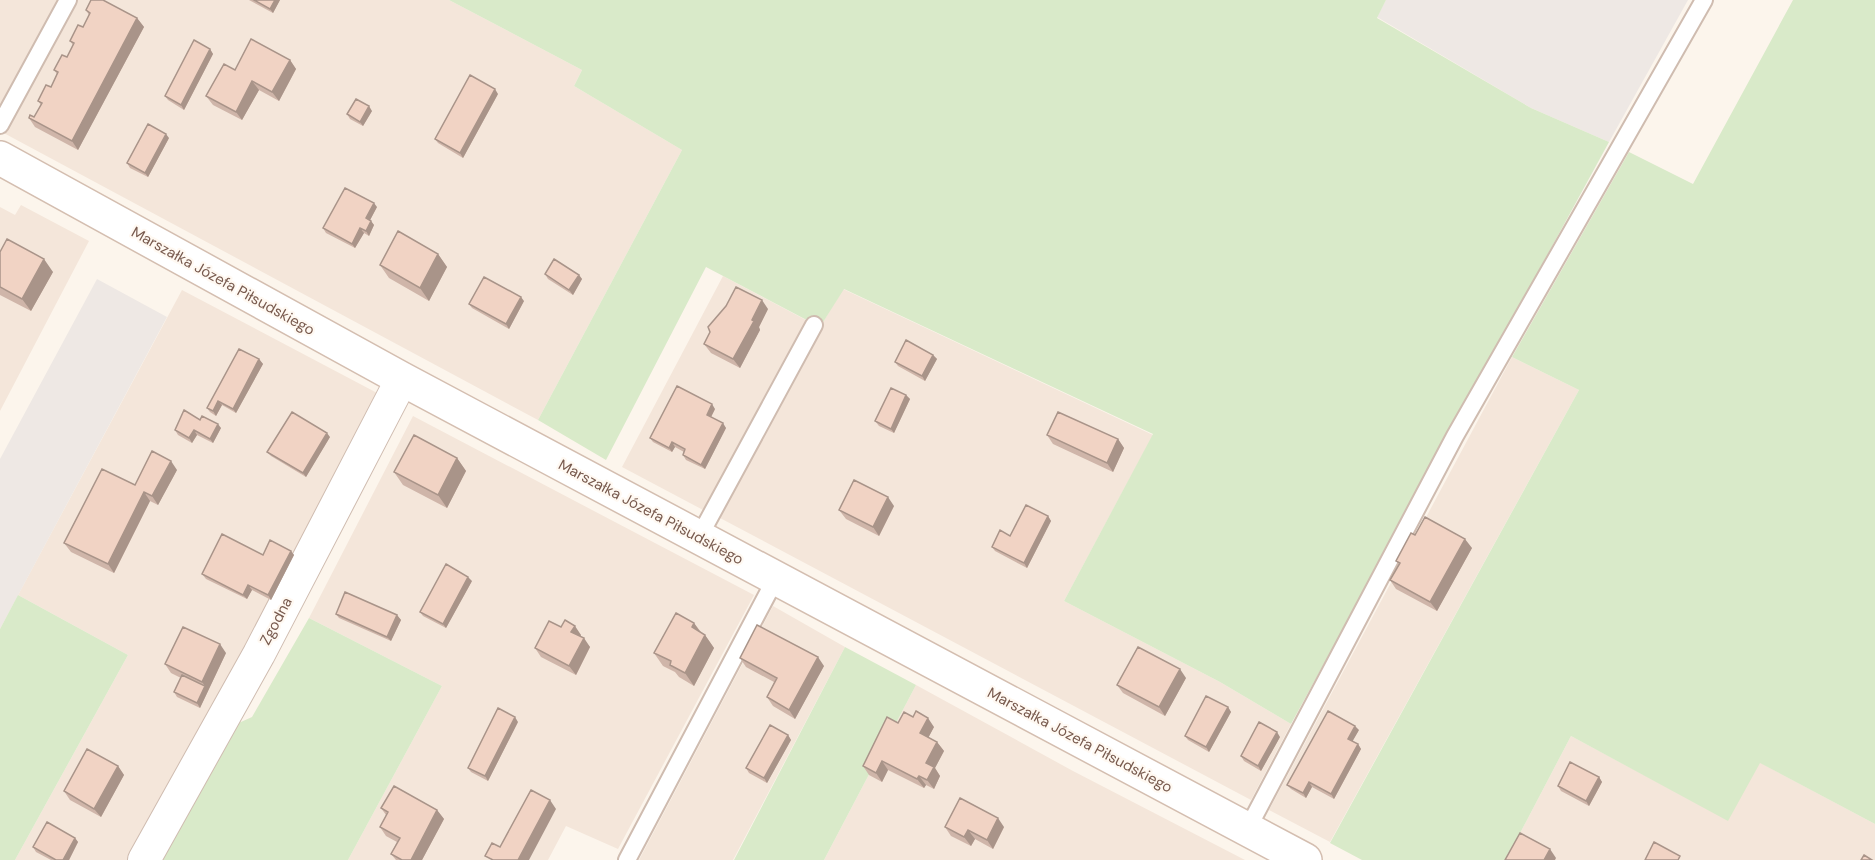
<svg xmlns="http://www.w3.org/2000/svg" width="1875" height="860" viewBox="0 0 1875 860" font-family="'DM Sans',sans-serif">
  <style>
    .residential { fill: #f4e6da }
    .industrial { fill: #eee8e4 }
    .green { fill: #d9eac9 }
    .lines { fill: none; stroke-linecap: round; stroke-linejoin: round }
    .lane-casing { stroke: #cfbcb0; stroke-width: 20 }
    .street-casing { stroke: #cfbcb0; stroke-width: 34 }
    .secondary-casing { stroke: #d4beb0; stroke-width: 36 }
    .lane { stroke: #fff; stroke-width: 16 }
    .street { stroke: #fff; stroke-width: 32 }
    .secondary { stroke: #fff; stroke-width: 33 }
    .wall { fill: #cfb5a9 }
    .shaded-wall { fill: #a99489 }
    .building { fill: #f1d3c4; stroke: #a99489; stroke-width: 1.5 }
    .labels { text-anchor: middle; stroke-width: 4.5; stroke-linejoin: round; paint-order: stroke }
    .street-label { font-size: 15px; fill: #785a4e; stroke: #fff9f2 }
  </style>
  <rect width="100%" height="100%" fill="#fcf5ec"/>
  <path class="residential" d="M0,0H449L582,70L574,86L682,150L538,420L0,131Z
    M21,205L89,241L0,411V207L15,215Z
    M723,276L806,320L705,511L622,467Z
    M843,289L1153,435L1064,601L1220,682L1291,724L1251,800L720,518L820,327Z
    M182,290L379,394L133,860H15L128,655L18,595Z
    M1512,357L1579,390L1330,842L1269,810Z
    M413,416L754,595L618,849L566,826L548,860H348L442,686L309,618Z
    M773,606L845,647L733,860H639Z
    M916,685L1073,771L1245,860H824Z
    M1571,736L1728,820L1759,762L1875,824V860H1506Z"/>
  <path class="industrial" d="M1386,0H1688L1609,142L1531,108L1377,17Z
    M97,279L167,317L0,629V459Z"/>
  <path class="green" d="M449,0H1386L1377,18L1531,108L1609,142L1291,724L1220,682L1064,601L1153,434L844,289L820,327L706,267L606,460L538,420L682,150L574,86L582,70Z
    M1793,0H1875V824L1760,763L1728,821L1571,736L1506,860H1362L1330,843L1579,390L1512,357L1629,152L1693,184Z
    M18,595L128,655L15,860H0V629Z
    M309,618L442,686L348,860H160L232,726L252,717Z
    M845,647L916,685L824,860H734Z"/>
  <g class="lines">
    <defs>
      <path id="lane" d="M0,125L68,0
        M699,537L814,325
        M1247,830L1455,436L1704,0
        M627,860L776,578"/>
      <path id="street" d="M144,860L259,654L402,379"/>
      <path id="secondary" d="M0,158L402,379L1305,860"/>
    </defs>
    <use href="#lane" class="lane-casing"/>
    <use href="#street" class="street-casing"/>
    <use href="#secondary" class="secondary-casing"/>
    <use href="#lane" class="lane"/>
    <use href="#street" class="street"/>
    <use href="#secondary" class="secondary"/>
  </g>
  <path class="wall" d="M249,0H280L273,13Z
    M86,10L137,18L144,27L78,150L35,127L29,118L34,117L41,105L38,101L51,87L57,74L54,70L67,57L73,45L70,41L83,27L89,15Z
    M210,49L213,54L184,110L168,100L165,96Z
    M290,60L296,69L279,101L259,90L242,120L213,105L206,96L235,70Z
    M498,94L463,158L438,143L435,139Z
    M372,111L363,126L350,119L347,114Z
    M169,138L148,177L130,168L127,163Z
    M377,207L370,220L374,225L369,236L364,233L355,248L326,233L323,228Z
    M0,252L53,272L31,311L0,295Z
    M438,254L447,267L429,301L389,278L380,265Z
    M545,274L579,275L582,279L573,295L548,279Z
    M524,301L509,329L472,308L469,304Z
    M768,309L759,327L760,330L740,368L711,353L704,344Z
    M933,355L937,359L925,381L898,366L895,362Z
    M259,359L263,364L236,413L222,405L216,416L210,412L207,408Z
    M906,395L910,399L894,433L879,426L875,421Z
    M715,409L711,417L726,428L705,469L686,460L683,455L684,452L675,447L672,452L653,442L650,438Z
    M200,420L221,428L213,443L197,435L192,443L178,435L175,430Z
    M1047,435L1118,439L1124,448L1113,472L1053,444Z
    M330,437L306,477L271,456L267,452Z
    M457,458L466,471L447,508L403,485L394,472Z
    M177,470L158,505L150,501L114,573L71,552L64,543L135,485Z
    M894,506L879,536L846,519L839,510Z
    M1048,516L1051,521L1027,568L995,551L992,547Z
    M1415,535L1472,548L1437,611L1396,589L1390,580L1399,564L1396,561Z
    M291,551L294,555L271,600L252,590L247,599L206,579L202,574L263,555Z
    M472,581L446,628L423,616L420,612Z
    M336,614L397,615L401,620L391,641L339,618Z
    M694,623L701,632L705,635L714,648L694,686L679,677L675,672L663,666L654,653Z
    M561,627L581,635L580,637L590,647L576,675L541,657L535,648Z
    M226,653L200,708L177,697L174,692L181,678L171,673L165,664Z
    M740,658L824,666L795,719L773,706L767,697L774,682L746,667Z
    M1186,678L1165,716L1123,693L1117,685Z
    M1228,707L1231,712L1209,752L1188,740L1185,736Z
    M518,722L488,781L471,772L468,768Z
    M898,723L934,727L928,738L937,742L944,751L935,768L940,776L934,789L926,785L924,788L888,770L882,782L869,775L863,766Z
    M1359,730L1352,741L1358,744L1361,749L1334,799L1312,787L1306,798L1291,789L1287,785Z
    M788,735L791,740L767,783L749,773L746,768Z
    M1280,737L1261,771L1244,761L1241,756Z
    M118,766L124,775L101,817L70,800L64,791Z
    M1599,777L1602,782L1589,806L1561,791L1558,786Z
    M381,808L437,810L444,819L422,860H396L391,854L397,842L386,836L380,827L386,815Z
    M945,827H1004L993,849L975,839L971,846L951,836Z
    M75,838L78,842L69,860H51L36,852L33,847Z"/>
  <path class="shaded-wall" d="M275,0H280L273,13L270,9Z
    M137,18L144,27L78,150L72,141Z
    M210,49L213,54L184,110L181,105Z
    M290,60L296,69L279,101L272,92Z
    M252,81L259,90L242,120L236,112Z
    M495,89L498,94L463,158L460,153Z
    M369,106L372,111L363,126L360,122Z
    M166,134L169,138L148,177L145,173Z
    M374,203L377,207L369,222L366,218Z
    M371,221L374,225L369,236L366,231Z
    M360,228L364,233L355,248L352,244Z
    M438,254L447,267L429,301L420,288Z
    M44,259L53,272L31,311L22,299Z
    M579,275L582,279L573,295L569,290Z
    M521,297L524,301L509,329L506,324Z
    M762,300L768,309L759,327L760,330L740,368L733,359Z
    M933,355L937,359L925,381L922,376Z
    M259,359L263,364L236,413L233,409Z
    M906,395L910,399L894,433L891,429Z
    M218,401L222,405L216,416L213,411Z
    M712,404L715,409L710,419L707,415Z
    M723,423L726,428L705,469L701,465Z
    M218,424L221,428L213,443L210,439Z
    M194,430L197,435L192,443L189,438Z
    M327,433L330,437L306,477L303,473Z
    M1118,439L1124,448L1113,472L1107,463Z
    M672,442L675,447L672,452L669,448Z
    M457,458L466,471L447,508L438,495Z
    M171,461L177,470L158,505L152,496Z
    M144,492L150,501L114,573L108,564Z
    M888,497L894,506L879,536L873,527Z
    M1048,516L1051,521L1027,568L1024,563Z
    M1465,539L1472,548L1437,611L1430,602Z
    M291,551L294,555L271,600L268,595Z
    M468,577L472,581L446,628L443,624Z
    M248,585L252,590L247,599L243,595Z
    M397,615L401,620L391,641L387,637Z
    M694,623L703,636L692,627Z
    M575,626L581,635L578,641L571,632Z
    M705,635L714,648L694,686L685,673Z
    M584,638L590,647L576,675L569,666Z
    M220,644L226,653L200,708L197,703L205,686L202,682Z
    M818,657L824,666L795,719L789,710Z
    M1180,669L1186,678L1165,716L1159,707Z
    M1228,707L1231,712L1209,752L1206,747Z
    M515,717L518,722L488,781L485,776Z
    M928,718L934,727L926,742L920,733Z
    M1355,726L1359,730L1351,744L1348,739Z
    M1277,732L1280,737L1261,771L1258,766Z
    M788,735L791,740L767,783L764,778Z
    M937,742L944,751L935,768L940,776L934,789L927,780L926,763Z
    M1358,744L1361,749L1334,799L1331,794Z
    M882,761L888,770L882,782L876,773Z
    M118,766L124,775L101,817L94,809Z
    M919,776L926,785L924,788L917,779Z
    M1599,777L1602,782L1589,806L1586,801Z
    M1309,782L1312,787L1306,798L1303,793Z
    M550,800L556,809L529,860H518Z
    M437,810L444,819L422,860H411Z
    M998,818L1004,827L993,849L987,840Z
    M968,830L975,839L971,846L964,837Z
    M75,838L78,842L69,860H63Z
    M1550,849L1556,858L1555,860H1544Z"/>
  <path class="building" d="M91,0H103L137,18L72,141L29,118L30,115L34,117L42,103L38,101L46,85L51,87L58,72L54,70L62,55L67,57L74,43L70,41L78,25L83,27L90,13L86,10Z
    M254,0H275L270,9Z
    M251,39L290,60L272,92L252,81L236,112L206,96L224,64L235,70Z
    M194,40L210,49L181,105L165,96Z
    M470,75L495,89L460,153L435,139Z
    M356,99L369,106L360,122L347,114Z
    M148,124L166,134L145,173L127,163Z
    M345,188L374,203L366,218L371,221L366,231L360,228L352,244L323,228Z
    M398,231L438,254L420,288L380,265Z
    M7,239L44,259L22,299L0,287V252Z
    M554,259L579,275L569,290L545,274Z
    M484,277L521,297L506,324L469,304Z
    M736,287L762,300L752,320L754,321L733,359L704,344L710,332L708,327L726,306Z
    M906,340L933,355L922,376L895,362Z
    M239,349L259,359L233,409L218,401L213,411L207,408Z
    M677,386L712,404L707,415L723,423L701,465L683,455L685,449L672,442L669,448L650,438Z
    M891,388L906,395L891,429L875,421Z
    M184,410L200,420L202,416L218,424L210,439L194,430L189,438L175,430Z
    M292,412L327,433L303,473L267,452Z
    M1058,412L1118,439L1107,463L1047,435Z
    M414,435L457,458L438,495L394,472Z
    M152,451L171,461L152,496L144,492L108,564L64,543L102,469L135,485Z
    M854,480L888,497L873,527L839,510Z
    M1026,505L1048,516L1024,563L992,547L1000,530L1010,536Z
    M1425,517L1465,539L1430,602L1390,580L1400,563L1396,561L1411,533L1415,535Z
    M222,534L263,555L270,540L291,551L268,595L248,585L243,595L202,574Z
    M446,564L468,577L443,624L420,612Z
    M345,592L397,615L387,637L336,614Z
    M676,613L694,623L692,627L705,635L685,673L670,665L671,661L654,653Z
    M565,620L575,626L571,632L584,638L569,666L535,648L549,621L561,627Z
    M757,625L818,657L789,710L767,697L777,678L740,658Z
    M183,627L220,644L202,682L165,664Z
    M1138,647L1180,669L1159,707L1117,685Z
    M182,675L205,686L197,703L174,692Z
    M1206,696L1228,707L1206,747L1185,736Z
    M498,708L515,717L485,776L468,768Z
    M916,711L928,718L920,733L937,742L926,763L934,767L927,780L919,776L917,779L882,761L876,773L863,766L887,717L898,723L904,712L913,717Z
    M1328,711L1355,726L1348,739L1358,744L1331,794L1309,782L1303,793L1287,785Z
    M1259,722L1277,732L1258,766L1241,756Z
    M770,725L788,735L764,778L746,768Z
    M87,749L118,766L94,809L64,791Z
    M1570,762L1599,777L1586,801L1558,786Z
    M394,786L437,810L411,860H402L391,854L400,838L380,827L388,812L381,808Z
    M531,790L550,800L518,860H493L485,856L492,843L500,847Z
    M960,798L998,818L987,840L968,830L964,837L945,827Z
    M47,822L75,838L63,860H56L33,847Z
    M1520,833L1550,849L1544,860H1505Z
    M1654,842L1680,856L1678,860H1645Z
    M1864,855L1872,860H1861Z"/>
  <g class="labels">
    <g class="street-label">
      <text transform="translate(223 281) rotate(29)" y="5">Marszałka Józefa Piłsudskiego</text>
      <text transform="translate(651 512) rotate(28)" y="5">Marszałka Józefa Piłsudskiego</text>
      <text transform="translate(276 621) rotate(-62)" y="5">Zgodna</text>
      <text transform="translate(1080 740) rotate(28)" y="5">Marszałka Józefa Piłsudskiego</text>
    </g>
  </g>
</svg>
